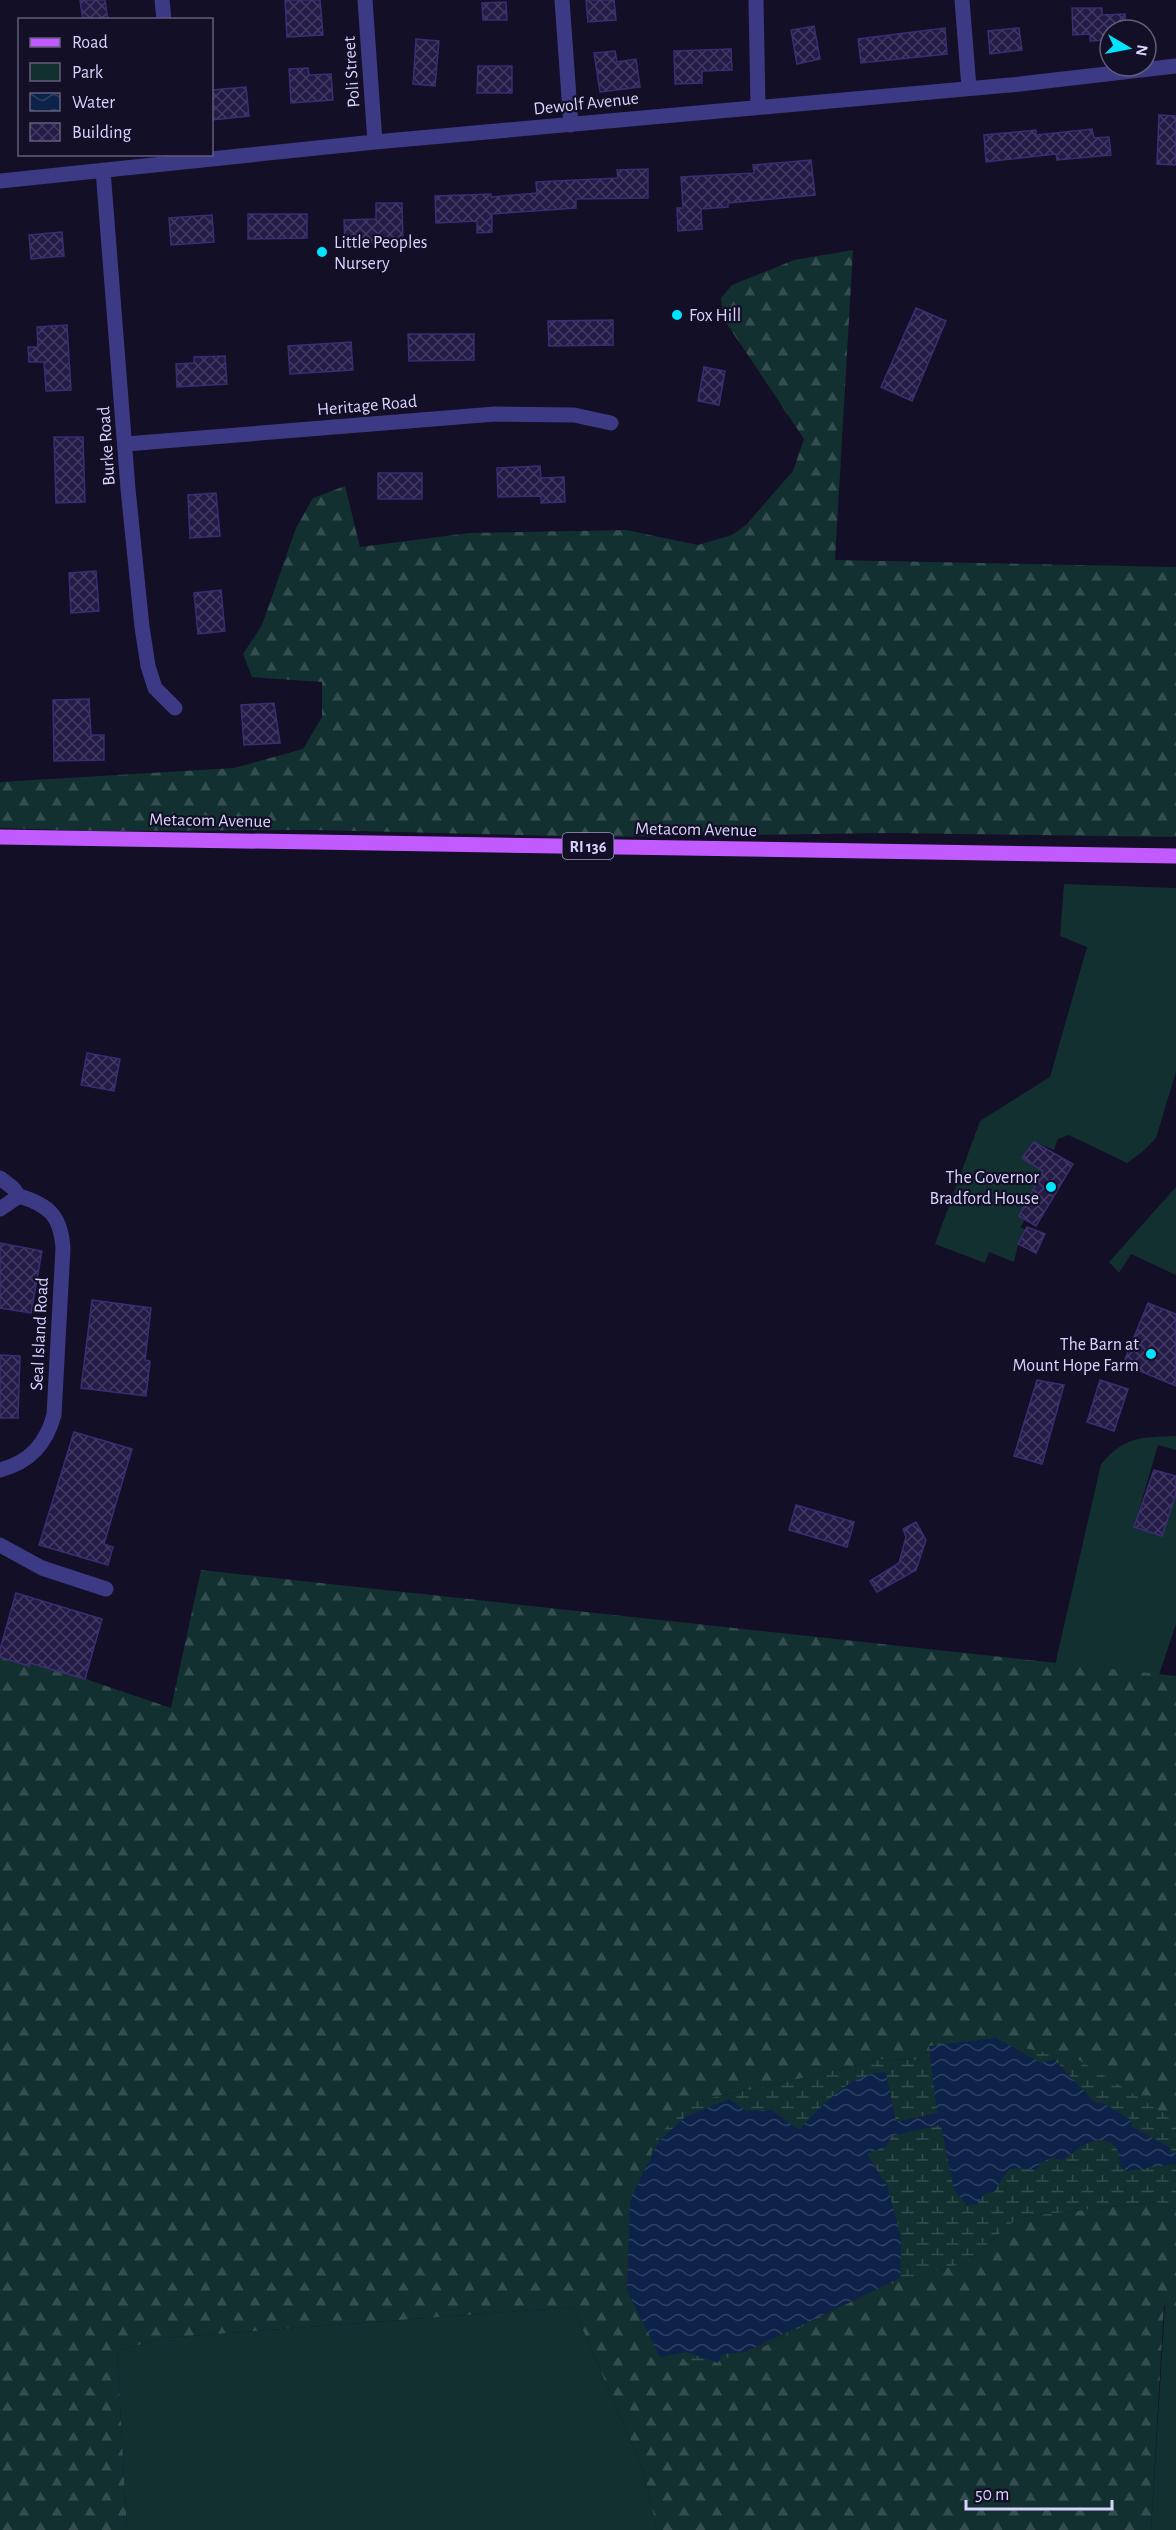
<svg xmlns="http://www.w3.org/2000/svg" width="1176" height="2530" viewBox="0 0 1176 2530" font-family="'Alegreya Sans',sans-serif">
  <style>
    .green { fill: #12302f }
    .forest { fill: url(#forest-firs) }
    .wetland { fill: url(#wetland-marsh) }
    .water { fill: url(#water-waves) }
    .building { fill: url(#building-cross-hatch); stroke: #3b2d73; stroke-width: 1.5 }
    .lines { fill: none; stroke-linecap: round; stroke-linejoin: round }
    .street { stroke: #3d3a85; stroke-width: 15 }
    .primary { stroke: #c25bff; stroke-width: 15 }
    .poi-dot { fill: #00e5ff; stroke: #130f26; stroke-width: 2 }
    .labels { text-anchor: middle; stroke-width: 4.5; stroke-linejoin: round; paint-order: stroke }
    .shield { fill: #130f26; stroke: #9e99be; stroke-width: 1.5 }
    .shield-label { font-size: 16px; font-weight: bold; fill: #d9d4ff }
    .street-label { font-size: 18px; fill: #d9d4ff; stroke: #130f26 }
    .poi-label { font-size: 18px; fill: #d9d4ff; stroke: #130f26; text-anchor: start }
  </style>
  <defs>
    <pattern id="forest-firs" width="22" height="20" patternUnits="userSpaceOnUse" patternTransform="scale(1.5)"><rect width="22" height="20" fill="#12302f"/><path d="M5 1l3.5 6h-7zM16 11l3.5 6h-7z" fill="#344d4e"/></pattern>
    <pattern id="wetland-marsh" width="20" height="14" patternUnits="userSpaceOnUse" patternTransform="scale(1.5)"><rect width="20" height="14" fill="#12302f"/><path d="M1 5h8M5 5V1M11 12h8M15 12V8" fill="none" stroke="#344d4e"/></pattern>
    <pattern id="water-waves" width="16" height="10" patternUnits="userSpaceOnUse" patternTransform="scale(1.5)"><rect width="16" height="10" fill="#0c2248"/><path d="M0 5q4-4 8 0t8 0" fill="none" stroke="#2f4163"/></pattern>
    <pattern id="building-cross-hatch" width="8" height="8" patternUnits="userSpaceOnUse" patternTransform="scale(1.5)"><rect width="8" height="8" fill="#241b47"/><path d="M0 0l8 8M0 8l8-8" fill="none" stroke="#433b63"/></pattern>
  </defs>
  <rect width="100%" height="100%" fill="#130f26"/>
  <path class="green" d="M1064,884L1176,888V1072L1156,1138L1142,1152L1127,1163L1069,1135L1058,1139L1054,1150L1034,1142L1022,1158L1043,1171L1019,1216L1025,1220L1020,1227L1026,1230L1018,1244L1014,1262L989,1252L985,1263L935,1244L980,1121L1050,1077L1087,947L1060,936Z
    M1176,1187V1275L1131,1254L1119,1273L1109,1262Z
    M1176,1436V1450L1158,1445L1134,1527L1162,1535L1176,1494V1624L1155,1687L1055,1665L1101,1464C1127,1435 1139,1438 1176,1436Z
    M1165,2304L1176,2307V2530H1151Z
    M573,2307L643,2469L657,2530H127L117,2351L163,2338Z"/>
  <path class="forest" d="M853,250L835,560L1176,567V837L890,833L598,837L314,830L99,831L0,828V782L234,768L303,749L322,717V682L252,677L243,654L262,625L296,528L313,498L345,486L360,547L469,533L626,530L698,545L732,535L746,525L793,471L804,439L723,318L721,298L732,285L794,260Z
    M201,1570L1176,1676V2121L924,2060L882,2059L773,2085L690,2102L749,2354L878,2288L966,2262L1019,2217L1157,2202L1176,2209V2307L1164,2305L1151,2530H657L643,2469L573,2307L163,2338L117,2351L127,2530H0V1650L171,1708Z"/>
  <path class="wetland" d="M941,2040L992,2042L1076,2058L1176,2121V2209L1157,2202L1019,2217L966,2262L878,2288L749,2354L688,2364L636,2304L639,2195L656,2138L690,2102L773,2085L882,2059L924,2060Z"/>
  <path class="water" d="M996,2038L1041,2063L1054,2059L1094,2102L1104,2104L1130,2119L1132,2127L1169,2147L1172,2154L1176,2153V2164L1126,2171L1119,2165C1120,2156 1119,2148 1111,2143C1093,2133 1078,2150 1063,2160L1052,2158L1039,2163L1037,2170L1019,2168L1008,2170L994,2192L985,2193L977,2204L967,2205L954,2190L941,2125L891,2136L887,2146L867,2154L888,2188L901,2237L900,2278L745,2352L723,2354L718,2363L686,2352L660,2357L627,2290L630,2200L659,2141L685,2117L729,2099L746,2111L772,2110L799,2130C823,2105 849,2073 886,2072L896,2122L937,2113L929,2046Z"/>
  <path class="building" d="M80,0H105L108,20H83Z
    M285,0H320L323,35L287,37Z
    M586,0H614L616,20L588,22Z
    M506,2L507,20H483L482,3Z
    M1072,8H1102V15L1125,14L1126,30H1110V40L1090,41V34L1073,35Z
    M814,26L820,59L797,64L791,30Z
    M945,28L947,54L861,63L858,39Z
    M1019,28L1022,50L990,54L988,31Z
    M416,39L439,41L435,86L413,84Z
    M731,49L732,70L702,71V83L675,84L674,51Z
    M615,51L617,62L636,59L640,87L600,92L594,53Z
    M478,66H512V93H477Z
    M308,68L309,75L331,74L333,100L291,103L289,69Z
    M246,87L249,116L212,120V90Z
    M1159,115L1176,116V165L1157,164Z
    M1092,129L1094,138L1109,137L1111,155L1057,160L1056,154L986,162L984,135L1036,130V135Z
    M811,160L815,195L728,203V207L701,209L702,229L678,231L677,208H683L681,177L754,173L753,165Z
    M648,169V198L576,199V208L492,214V232L477,233V221L436,223L435,196L491,194V197L537,193L536,182L618,178L617,170Z
    M376,203H402L403,242L345,243L344,220L376,219Z
    M248,214H307V238L248,239Z
    M212,215L214,242L171,245L169,218Z
    M62,232L64,256L31,259L29,235Z
    M916,308L946,321L912,401L881,387Z
    M613,320V345L549,346L548,321Z
    M67,325L71,390L46,391L44,362H29L28,347H38L37,327Z
    M408,334H474V360L409,361Z
    M351,342L353,370L290,374L288,346Z
    M225,356L227,384L177,387L176,364L194,363V357Z
    M704,367L725,371L719,405L698,401Z
    M54,437H83L85,502L56,503Z
    M540,466L541,478L564,477L565,502L541,503V496L498,497L497,468Z
    M378,473H422V499H378Z
    M216,493L220,536L190,538L188,495Z
    M96,571L99,611L71,613L69,573Z
    M221,590L225,631L198,634L194,593Z
    M89,699L91,735H104V760L54,761L53,700Z
    M274,703L280,743L244,745L241,705Z
    M87,1053L120,1059L114,1091L81,1085Z
    M1034,1142L1073,1164L1036,1226L1019,1216L1043,1171L1022,1158Z
    M1027,1227L1045,1234L1036,1253L1018,1244Z
    M0,1243L42,1251L31,1313L0,1308Z
    M92,1300L151,1308L145,1360L150,1361L146,1396L81,1388Z
    M1148,1303L1176,1314V1386L1123,1364Z
    M0,1355L20,1356L18,1418H0Z
    M1037,1380L1064,1385L1042,1464L1014,1456Z
    M1100,1380L1128,1389L1114,1431L1087,1422Z
    M74,1432L132,1449L104,1544L113,1547L108,1565L39,1545Z
    M1154,1470L1176,1476V1494L1162,1536L1134,1527Z
    M796,1505L854,1522L847,1547L789,1530Z
    M916,1522L926,1540L916,1570L877,1592L870,1581L899,1563L906,1537L903,1529Z
    M16,1593L102,1619L85,1679L30,1663L29,1666L0,1657V1649Z"/>
  <g class="lines">
    <path class="street" d="M162,0L164,20
      M365,0L375,142
      M562,0L571,125
      M756,0L758,107
      M962,0L969,88
      M103,170L128,489L142,627L148,666L155,688L175,708
      M0,181L375,142L1020,84L1176,66
      M126,444L495,414L574,415L611,423
      M0,1178L13,1188L19,1196
      M0,1209L19,1196C49,1205 61,1216 63,1248L54,1415C46,1444 30,1462 0,1470
      M0,1545L42,1568L106,1589"/>
    <path class="primary" d="M0,837L1176,856"/>
  </g>
  <g class="poi-dot">
    <circle cx="322" cy="252" r="6"/>
    <circle cx="677" cy="315" r="6"/>
    <circle cx="1051" cy="1187" r="6"/>
    <circle cx="1151" cy="1354" r="6"/>
  </g>
  <g class="labels">
    <rect class="shield" x="562.5" y="833" width="51" height="26" rx="4.5"/>
    <g class="shield-label">
      <text x="588" y="852">RI 136</text>
    </g>
    <g class="street-label">
      <text transform="translate(351 72) rotate(-94)" y="6">Poli Street</text>
      <text transform="translate(586 103) rotate(-6)" y="6">Dewolf Avenue</text>
      <text transform="translate(367 405) rotate(-5)" y="6">Heritage Road</text>
      <text transform="translate(106 446) rotate(-94)" y="6">Burke Road</text>
      <text transform="translate(210 820) rotate(1)" y="6">Metacom Avenue</text>
      <text transform="translate(696 829) rotate(1)" y="6">Metacom Avenue</text>
      <text transform="translate(39 1334) rotate(-87)" y="6">Seal Island Road</text>
    </g>
    <g class="poi-label">
      <text x="334" y="248">Little Peoples<tspan x="334" dy="21">Nursery</tspan></text>
      <text x="689" y="321">Fox Hill</text>
      <text x="1039" y="1183" text-anchor="end">The Governor<tspan x="1039" dy="21">Bradford House</tspan></text>
      <text x="1139" y="1350" text-anchor="end">The Barn at<tspan x="1139" dy="21">Mount Hope Farm</tspan></text>
    </g>
  </g>
  <rect x="18" y="18" width="195" height="138" fill="#130f26" stroke="#625e7d" stroke-width="1.5"/>
  <rect x="30" y="38" width="30" height="9" fill="#c25bff" stroke="#625e7d" stroke-width="1.5"/>
  <text x="72" y="48" font-size="18" fill="#d9d4ff">Road</text>
  <rect x="30" y="63" width="30" height="18" fill="#12302f" stroke="#625e7d" stroke-width="1.5"/>
  <text x="72" y="78" font-size="18" fill="#d9d4ff">Park</text>
  <rect x="30" y="93" width="30" height="18" fill="url(#water-waves)" stroke="#625e7d" stroke-width="1.5"/>
  <text x="72" y="108" font-size="18" fill="#d9d4ff">Water</text>
  <rect x="30" y="123" width="30" height="18" fill="url(#building-cross-hatch)" stroke="#625e7d" stroke-width="1.5"/>
  <text x="72" y="138" font-size="18" fill="#d9d4ff">Building</text>
  <g transform="translate(1128 48) rotate(100)"><circle r="28" fill="#130f26" stroke="#625e7d" stroke-width="1.5"/>
  <path d="M0-4.5L10 22L0 15L-10 22Z" fill="#00e5ff"/>
  <text y="-9" font-size="16" font-weight="bold" text-anchor="middle" fill="#d9d4ff">N</text>
  </g>
  <path d="M966 2500v9h146v-9" fill="none" stroke="#d9d4ff" stroke-width="3"/>
  <text x="975" y="2500" font-size="18" fill="#d9d4ff" stroke="#130f26" stroke-width="4.5" paint-order="stroke">50 m</text>
</svg>
